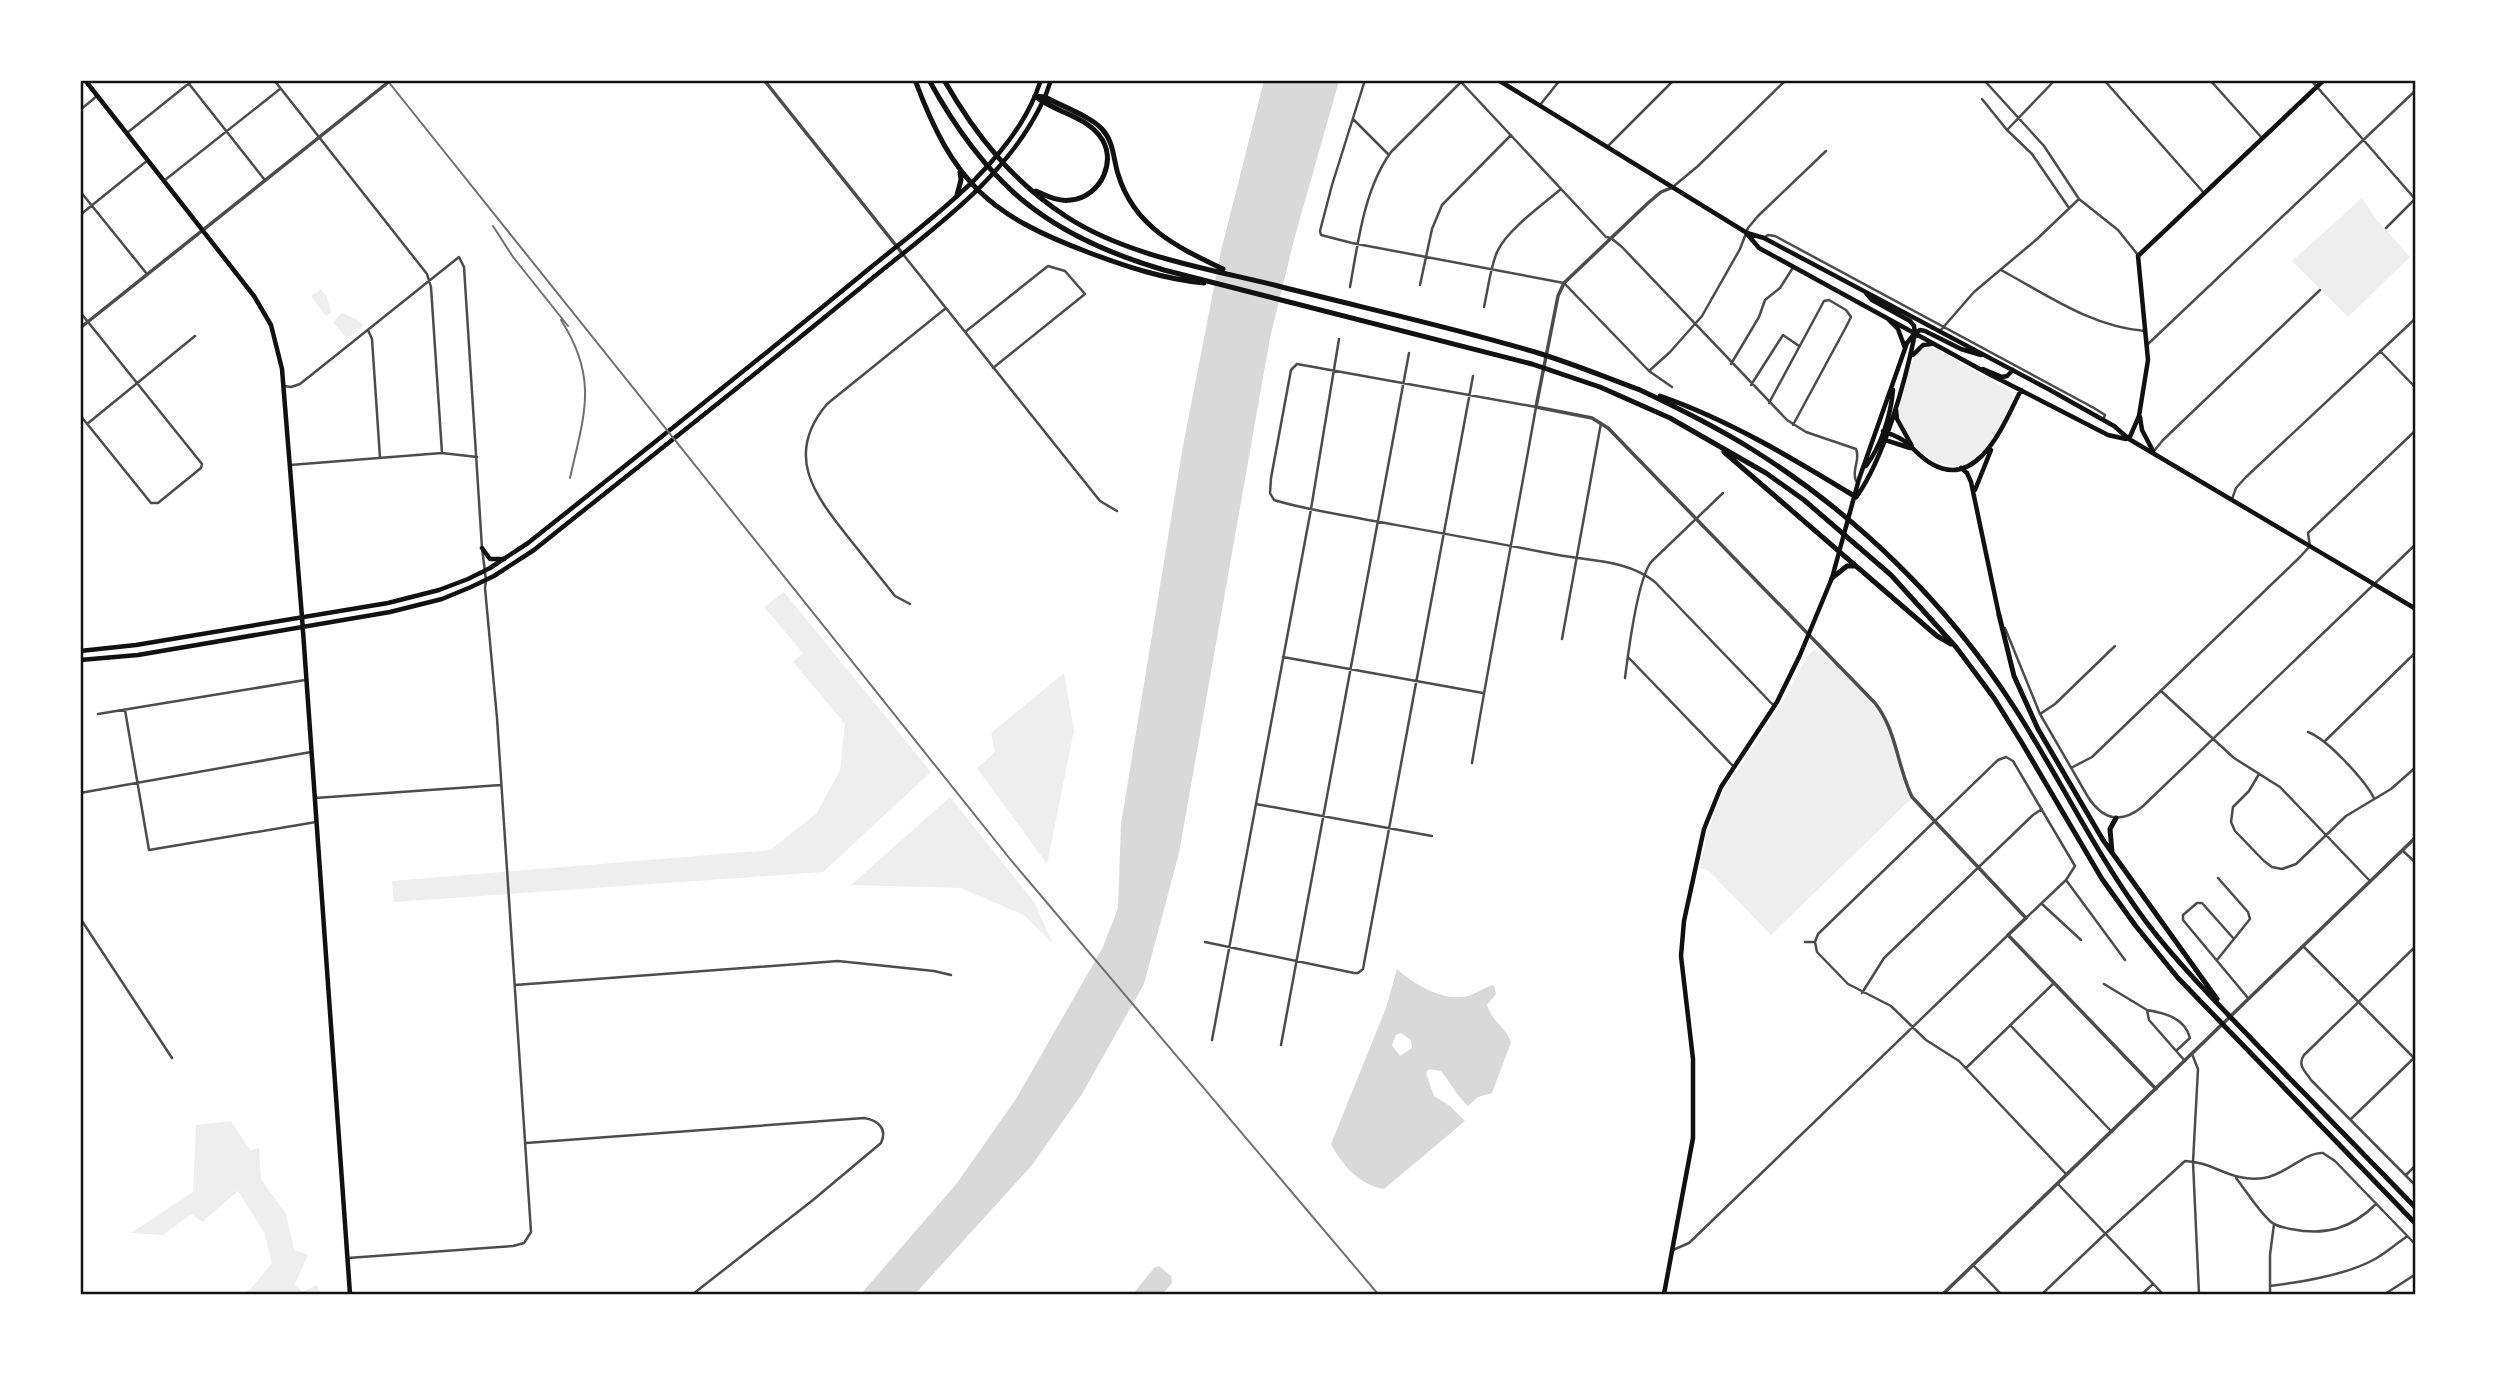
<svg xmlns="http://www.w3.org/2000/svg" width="2496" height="1375" viewBox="0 0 2496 1375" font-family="Lora,serif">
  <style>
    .green { fill: #eee }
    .water { fill: #d9d9d9; fill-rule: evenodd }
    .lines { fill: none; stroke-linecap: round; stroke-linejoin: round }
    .minor { stroke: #4c4c4c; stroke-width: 2.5 }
    .tertiary { stroke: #4c4c4c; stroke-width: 3.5 }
    .secondary { stroke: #111; stroke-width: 4.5 }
    .primary { stroke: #111; stroke-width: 4.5 }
    .motorway { stroke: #111; stroke-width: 5 }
    .rail { stroke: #707070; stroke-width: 2 }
    .neatline { fill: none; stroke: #111; stroke-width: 2.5 }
  </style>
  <rect width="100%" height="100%" fill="#fff"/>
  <path class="green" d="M2362,198L2377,220L2410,257L2348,317L2292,261Z
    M321,289L327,297L331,313L326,316L311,296Z
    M342,313L360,321L363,326L347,339L333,322Z
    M1928,346L1937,349L2013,393L2014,397C2004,416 1995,444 1978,457C1945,483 1901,445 1898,409C1903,391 1908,353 1928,346Z
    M784,592L931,772L823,872L394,902L392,881L770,850L817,813L840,770L845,724L793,662L803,653L764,607Z
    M1814,650L1823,654C1846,677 1878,701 1890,732C1898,754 1898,779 1911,799L1771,935L1709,871L1700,868L1708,831L1721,796L1786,697L1807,656Z
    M1064,673L1074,731L1047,864L977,768L995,752L991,733Z
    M950,797L1034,902L1053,944L1024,915L961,888L851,885Z
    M231,1121L250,1150L259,1148L261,1179L286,1214L294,1250L308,1255L295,1284L302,1292L317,1285L321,1294H241L250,1290L272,1263L264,1232L238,1191L202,1222L191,1214L163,1235L131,1233L193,1192L196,1125Z"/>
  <path class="water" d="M1264,81H1339L1295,236L1270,338L1179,853L1144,984L1082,1094L1032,1165L915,1294H861L957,1183L1016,1099L1103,947L1118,908L1121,824L1183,446L1221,251Z
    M1397,969C1414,984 1440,1000 1463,997C1473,996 1484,987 1494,985L1496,994L1487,1005C1494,1025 1504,1024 1511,1042L1492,1093L1478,1097L1468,1106C1456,1095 1451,1083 1441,1071L1429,1069L1426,1073L1434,1096L1450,1106L1465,1121L1384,1189C1361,1186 1341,1164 1331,1144L1386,1008ZM1401,1033L1411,1040L1412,1048L1400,1056L1392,1045L1396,1035Z
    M1159,1266L1171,1276L1172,1283L1163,1294H1133L1154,1268Z"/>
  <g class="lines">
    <path class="minor" d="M186,80L264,179
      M274,80L427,274L431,287L442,453
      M1365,80L1332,185L1320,231L1321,235L1352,243L1564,283L1649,371L1672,387
      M1984,80L2044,146L2079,199L2118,230L2138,255
      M2104,80L2204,193
      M2210,80L2262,138
      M2311,80L2416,200
      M1461,82L1606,237L1611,238L1622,247L1787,420L1806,432L1856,449C1861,460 1851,469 1856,481
      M1982,99L2007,130L2032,154L2069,208
      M1540,105L1560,80
      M80,110L97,96
      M1353,119L1389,155
      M2007,130L2055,80
      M127,133L193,80
      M1607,147L1674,80
      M165,180L280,89
      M1674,186L1698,166L1786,80
      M80,191L147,274
      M80,215L148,160
      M2386,228L2416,198
      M1765,237L1768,235L1775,236L2094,408L2105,415L2103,420
      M902,253L1100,501L1117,511
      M2001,270C2047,295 2092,327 2145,331
      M1420,285L1432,229L1442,205L1511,135
      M1350,287C1358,243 1364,189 1391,152L1460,83
      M1484,307C1488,289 1490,269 1497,252C1507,230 1542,205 1561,189
      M80,312L202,464L201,468L158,503H151L80,415
      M368,330L372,339L380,458
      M1940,331L1974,292L2037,239L2079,199
      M965,332L1048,266L1065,271L1085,294L993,368
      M2148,344L2416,90
      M2380,351L2416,388
      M1731,364L1759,317L1765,300L1780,288L1794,266
      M1649,371L1670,352L1702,316L1740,249L1748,228L1758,216L1826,151
      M1751,385L1783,335L1799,346
      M284,386L291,387L300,384L459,257L464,267L482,548L486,580L485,588L497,718L531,1232L524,1243L513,1246L348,1258
      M1769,403L1824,301L1829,300L1846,310L1851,317L1846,327L1793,425
      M87,424L195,336
      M2154,451L2163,440L2320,290
      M290,465L442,453L477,457
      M2232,499L2236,488L2246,477L2416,318
      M910,604L895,596C879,576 864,557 848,537C814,494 784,455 827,404L946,308
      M2005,628L2040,714L2088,797C2103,820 2121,824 2142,807L2416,544
      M1562,639L1601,423
      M1283,657L1483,693
      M1628,657L1734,767
      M1625,678C1628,654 1638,576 1652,561L1723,493
      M2161,691L2234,758L2280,787L2370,881
      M125,710L149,850L316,822
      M98,714L305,680
      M2040,714L2055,704L2115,646
      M2308,732C2327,739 2364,779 2374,798
      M2324,742L2416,652
      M1472,763C1492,644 1515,526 1536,407L1297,364L1291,370L1271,478L1270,493L1274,500C1306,510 1340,514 1374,521C1435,532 1497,543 1558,555C1591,561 1628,560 1655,582L1774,706
      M2071,768L2092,757L2300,557L2310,546L2308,533L2416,430
      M2259,774L2249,791L2233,807L2231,822L2235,831L2264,861L2272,867L2282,869L2296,864L2346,816L2391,789L2416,767
      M80,793L311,752
      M315,798L501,785
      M1256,804L1432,836
      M2402,850L2416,863
      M2066,880L2125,960
      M2042,904L2081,940
      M80,918L172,1058
      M2234,939L2202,903H2197L2183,915V920L2248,998
      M1205,942L1354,973H1358L1363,969L1473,376
      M1805,942H1815
      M1815,942L1818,934L1998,760L2006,757L2013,761L2075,866L2066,880L2026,918
      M1815,942L1817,952L1848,984L1891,1006L1926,1040L1959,1061L2066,1174
      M2303,946L2414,1058
      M2416,946L2304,1055C2297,1065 2305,1071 2311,1080L2416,1186
      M2217,960L2250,919L2248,912L2218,878
      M2104,984L2147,1010L2149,1020L2185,1061
      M515,985L838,961L934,971L951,975
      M1862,993L1884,958L2033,815L2042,809
      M2147,1010C2165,1013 2185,1018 2190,1038L2177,1050
      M2010,1025L2112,1132
      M1212,1040L1311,509L1339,339
      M1281,1045L1409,353
      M2192,1054L2198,1069L2193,1162L2199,1294
      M1966,1068L2054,983
      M2351,1119L2416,1056
      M526,1143L864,1118C877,1120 888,1128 881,1143L813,1200L693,1294
      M2406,1175L2416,1165
      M2236,1178C2247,1192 2257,1209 2270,1221C2276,1227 2283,1227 2291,1229C2325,1236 2351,1229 2376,1204
      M2058,1184L2163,1294
      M1673,1250L1689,1243L2008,935
      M1973,1265L2001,1294
      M2270,1286C2302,1282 2347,1275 2375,1259C2386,1253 2396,1244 2406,1237
      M2042,1294L2105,1234L2185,1161C2215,1162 2231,1183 2264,1178C2285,1175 2305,1152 2323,1153L2335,1161L2416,1245
      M2142,1294L2153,1284
      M2270,1294V1255L2274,1224
      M2385,1294L2416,1274"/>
    <path class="tertiary" d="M764,80L902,253
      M1671,188L1661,192L1648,203L1564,283L1558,296L1536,407L1592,418L1608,428L1875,703C1897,731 1897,766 1912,797L2026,918L2008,935L2156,1089
      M80,328L391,80
      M1943,1294L2416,837"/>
    <path class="secondary" d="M85,80L254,296L271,325L282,369L302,617
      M1498,80L1747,233L1764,238L2050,390L2114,426L2129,439L2416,609
      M1035,96L1041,80
      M1045,97L1051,80
      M1747,234L1759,248L1987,373L2108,435L2126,439
      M1866,293L1872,300L1910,321L1914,326L1915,332
      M1889,320L1898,329L1905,348
      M1915,333L1920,330L1925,331L1961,349L1981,355
      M1913,355L1923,345L1931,344
      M1983,369L2002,377L2007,376L2013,370
      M1896,410L1897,419L1912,446
      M2140,417L2142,430L2153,451
      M1883,431C1891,434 1900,437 1907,443C1915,450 1922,459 1932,464C1979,491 2005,421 2021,390
      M1882,439L1910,448
      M2129,439L2139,416L2148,360L2138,256L2324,80
      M1866,466C1881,446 1891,415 1893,390
      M1961,468L1967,473L1971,482L1999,615
      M1975,490L1991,450
      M1857,496C1885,456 1905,382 1915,334
      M482,548L490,559H504
      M1664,1294L1693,1138V1059L1681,956L1684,921L1704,829L1721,787L1777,702L1800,655L1832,578L1859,479L1907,343L1915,333"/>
    <path class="primary" d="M302,617L350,1294
      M80,651L136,645L388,603L439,590L468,579L490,568L528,543C639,455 750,367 859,277C920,226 1003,171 1035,96
      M80,660L138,655L390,612L442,599L471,587L494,576L534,550C644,462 755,375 864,285C929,231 1006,180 1043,101"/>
    <path class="motorway" d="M915,80C953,182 988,215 1090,253C1127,267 1164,279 1204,283
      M929,80C987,186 1048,236 1164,270L1532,364L1600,387L1670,418L1766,473L1804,500L1891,575L1956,647L1994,698L2022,743L2102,879L2135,925L2178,978L2416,1224
      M944,80C976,136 1013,182 1067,217C1127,256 1210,269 1278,286C1364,308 1451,327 1535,352C1571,363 1605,377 1640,390
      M1035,96L1045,97C1061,106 1090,116 1102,129C1114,142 1113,158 1118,174C1134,227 1177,247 1223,269
      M1035,96C1054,112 1083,115 1099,135C1119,159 1101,197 1071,200C1058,202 1047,196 1036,191
      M957,195L961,180L960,172
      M1638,389C1676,407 1713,425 1750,448C1855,513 1947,603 2014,707C2060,778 2096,855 2147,923C2183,970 2226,1012 2267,1055C2317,1106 2366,1157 2416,1208
      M1660,396C1729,420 1794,459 1856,497
      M1724,452L1937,636L1951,644
      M1832,578L1847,566H1856
      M1999,615L2014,676L2038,729L2103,840L2217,999
      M2112,852L2110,829L2116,818"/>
    <path class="rail" d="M387,80L1010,859L1378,1294
      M493,226L513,257L568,326
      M561,320C599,379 584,415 570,478"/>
  </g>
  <rect width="2496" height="1375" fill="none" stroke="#ffffff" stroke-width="164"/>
  <rect x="82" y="82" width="2332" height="1211" class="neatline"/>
</svg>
